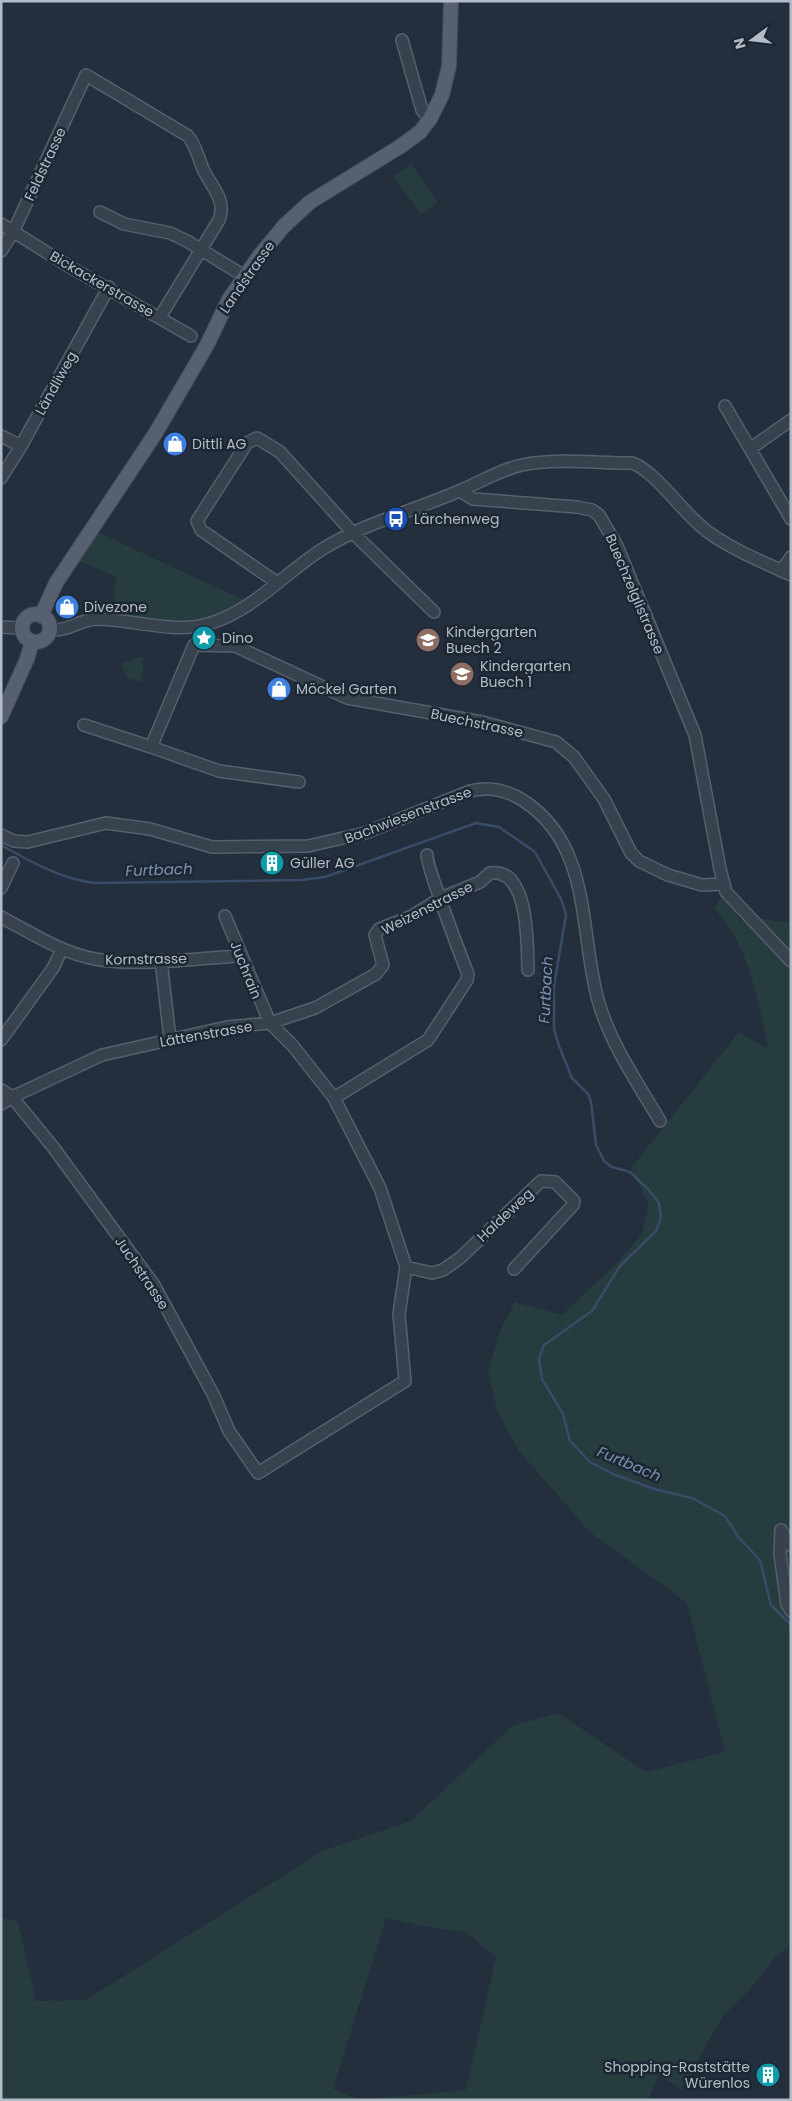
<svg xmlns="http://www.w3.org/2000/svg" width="792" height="2101" viewBox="0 0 792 2101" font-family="Poppins,sans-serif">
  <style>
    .green { fill: #263c3f; fill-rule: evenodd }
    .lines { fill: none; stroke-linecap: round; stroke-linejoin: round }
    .stream { stroke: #394c67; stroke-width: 2.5 }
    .minor-casing { stroke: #565f6c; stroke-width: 14 }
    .major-casing { stroke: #414a57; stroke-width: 16 }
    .minor { stroke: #38414e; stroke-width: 11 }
    .major { stroke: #56606e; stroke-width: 14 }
    .labels { text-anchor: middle; stroke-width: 5; stroke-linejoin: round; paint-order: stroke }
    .street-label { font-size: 14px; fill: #b4bcc9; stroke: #1d2633 }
    .poi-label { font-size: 14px; fill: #b4bcc9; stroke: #1d2633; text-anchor: start }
    .water-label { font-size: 15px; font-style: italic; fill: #7c92b1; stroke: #1d2633 }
  </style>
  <rect width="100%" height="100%" fill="#242f3e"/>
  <path class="green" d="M411,164L438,202L421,214L393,177Z
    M97,532L244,600C238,605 231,611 224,614C190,630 147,619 112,614L116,576L76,560Z
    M143,656V673L141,682L127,678L121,663Z
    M722,896L741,921L754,918L791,923V1944L776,1956L751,1988L723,2016L681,2089L659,2075L648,2100H1V1917L18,1922L36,2001L86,2000L322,1851L411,1821L512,1726L558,1713L646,1772L725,1752L687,1603L590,1532L518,1450L497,1410L488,1371L500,1331L515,1302L562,1315L616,1264L641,1235L649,1205L631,1168L739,1032L769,1050C758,1002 750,944 714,909ZM386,1918L438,1929L465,1932L496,1957L466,2090L360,2100L333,2089Z"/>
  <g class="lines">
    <path class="stream" d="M1,845C29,861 63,880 96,883L301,880L325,877L476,823L499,827L535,852L561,899L566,915L554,986V1029L559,1046L572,1078L588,1094L591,1102L596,1145L604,1161L612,1167L630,1172L649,1190L659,1203L661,1217L656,1231L620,1266L592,1311L544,1345L539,1359L542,1379L563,1414L570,1441L590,1462L613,1474L654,1489L692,1498L725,1516L739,1538L760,1560L771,1605L791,1625"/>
    <defs>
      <path id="minor" d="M402,40L422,110L430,119
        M100,212L124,224L170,233L187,241L244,276
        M1,224L70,267L191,336
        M1,251L13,232L86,75L188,136C196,146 198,157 203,169C211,187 227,199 219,220L160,317
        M725,406L791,519
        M1,436L21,446
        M750,449L791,420
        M1,478L21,446L109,287
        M460,491L473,499L577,507L592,510L599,515L617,546L695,735L720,869L726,892L791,961
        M781,571L791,557
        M276,582L201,530L197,521L247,443L257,438L280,452L352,532L434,612
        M1,627L22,628
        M50,630C69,631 77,621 95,619C132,619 172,634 208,624C251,612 284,574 321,550C364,523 413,511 459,491C481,482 499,470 522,465C558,458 596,463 632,463C656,471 684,515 708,532C733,550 763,562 791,575
        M194,645L235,646L347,698L482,722L556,742L574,757L604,799L631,853L639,861L668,875L702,885L723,884
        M84,725L151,747L194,645
        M151,747L219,771L299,782
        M1,835L14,841L28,842L106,823L150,829L212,847L308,846L365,833L470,791C490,786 507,790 524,801C592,846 579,930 598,1000C610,1043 637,1082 660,1121
        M1,888L13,863
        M225,916L270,1023L315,1008L376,974L383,965L375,935L379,929L412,916L441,898L480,882L490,873C530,867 527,946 528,970
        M1,917C31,933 62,953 95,959C138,967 196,958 241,956
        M161,960L170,1039
        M1,1040L53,968L62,949
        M1,1090L12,1097L53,1147L154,1285L213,1394L229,1431L258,1473L405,1381L399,1314L406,1267L380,1188L334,1098L293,1046L270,1023L227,1027L102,1055L12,1097L1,1104
        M334,1098L428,1040L467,980L468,974C462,959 425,862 427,855
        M406,1267L432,1273L443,1270L460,1258L541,1181L555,1182L574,1201L573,1205L514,1269
        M781,1530L780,1554L787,1604L791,1611
        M781,1530L791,1546"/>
      <path id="major" d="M22 628a14 14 0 1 1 28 0a14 14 0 1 1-28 0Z
        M41,616L56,583L155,434L207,345L229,299L260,255L284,226L310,202L401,146L420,132L430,119L442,95L449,66L451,1
        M1,717L27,659L32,642"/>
    </defs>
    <use href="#minor" class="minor-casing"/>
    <use href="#major" class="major-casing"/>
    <use href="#minor" class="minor"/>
    <use href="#major" class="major"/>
  </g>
  <defs>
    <symbol id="shop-disc" viewBox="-11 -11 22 22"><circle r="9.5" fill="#3f7fe0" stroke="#1d2633"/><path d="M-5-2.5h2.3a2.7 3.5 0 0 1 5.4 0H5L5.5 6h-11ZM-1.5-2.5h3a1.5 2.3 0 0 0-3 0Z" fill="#fff"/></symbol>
    <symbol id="bus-disc" viewBox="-11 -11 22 22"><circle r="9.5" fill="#1a4fb4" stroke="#1d2633"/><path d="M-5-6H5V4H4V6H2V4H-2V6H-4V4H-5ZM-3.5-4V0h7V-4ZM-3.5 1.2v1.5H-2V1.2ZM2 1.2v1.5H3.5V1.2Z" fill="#fff"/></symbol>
    <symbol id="sight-disc" viewBox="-11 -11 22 22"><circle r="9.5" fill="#0f9aa8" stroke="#1d2633"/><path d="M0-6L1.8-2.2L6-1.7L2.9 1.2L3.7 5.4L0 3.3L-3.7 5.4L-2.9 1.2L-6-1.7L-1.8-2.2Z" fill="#fff"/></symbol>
    <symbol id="school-disc" viewBox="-11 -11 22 22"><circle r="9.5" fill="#8d6e63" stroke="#1d2633"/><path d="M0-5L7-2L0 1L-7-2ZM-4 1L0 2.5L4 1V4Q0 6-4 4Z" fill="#fff"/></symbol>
    <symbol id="building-disc" viewBox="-11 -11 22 22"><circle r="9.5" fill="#0f9aa8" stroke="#1d2633"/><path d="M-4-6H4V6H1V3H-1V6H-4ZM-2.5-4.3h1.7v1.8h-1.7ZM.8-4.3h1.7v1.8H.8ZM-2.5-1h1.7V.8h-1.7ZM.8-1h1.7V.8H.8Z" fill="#fff"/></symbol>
  </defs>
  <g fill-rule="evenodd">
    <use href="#shop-disc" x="161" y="430" width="28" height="28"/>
    <use href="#bus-disc" x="382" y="505" width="28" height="28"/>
    <use href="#shop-disc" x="53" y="593" width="28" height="28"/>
    <use href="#sight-disc" x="190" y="624" width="28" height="28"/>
    <use href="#school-disc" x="414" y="626" width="28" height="28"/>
    <use href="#school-disc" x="448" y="660" width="28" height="28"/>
    <use href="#shop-disc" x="265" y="675" width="28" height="28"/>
    <use href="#building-disc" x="258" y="849" width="28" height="28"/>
    <use href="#building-disc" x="754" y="2061" width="28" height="28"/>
  </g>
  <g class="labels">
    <g class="street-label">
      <text transform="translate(45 164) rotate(-65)" y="5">Feldstrasse</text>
      <text transform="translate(247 277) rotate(-55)" y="5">Landstrasse</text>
      <text transform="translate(102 284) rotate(30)" y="5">Bickackerstrasse</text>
      <text transform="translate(56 383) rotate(-61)" y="5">Ländliweg</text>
      <text transform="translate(635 594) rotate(67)" y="5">Buechzelglistrasse</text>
      <text transform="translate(477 723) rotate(12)" y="5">Buechstrasse</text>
      <text transform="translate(408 815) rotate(-21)" y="5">Bachwiesenstrasse</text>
      <text transform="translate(427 908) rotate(-27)" y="5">Weizenstrasse</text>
      <text transform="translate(146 959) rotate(-1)" y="5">Kornstrasse</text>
      <text transform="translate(246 970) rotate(68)" y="5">Juchrain</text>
      <text transform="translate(206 1034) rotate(-10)" y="5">Lättenstrasse</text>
      <text transform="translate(505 1215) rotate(-43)" y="5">Haldeweg</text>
      <text transform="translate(142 1273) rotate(56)" y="5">Juchstrasse</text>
    </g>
    <g class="poi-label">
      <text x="192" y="449">Dittli AG</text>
      <text x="414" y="524">Lärchenweg</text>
      <text x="84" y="612">Divezone</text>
      <text x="446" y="637">Kindergarten<tspan x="446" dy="16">Buech 2</tspan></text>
      <text x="222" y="643">Dino</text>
      <text x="480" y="671">Kindergarten<tspan x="480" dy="16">Buech 1</tspan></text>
      <text x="296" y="694">Möckel Garten</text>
      <text x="290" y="868">Güller AG</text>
      <text x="750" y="2072" text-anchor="end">Shopping-Raststätte<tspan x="750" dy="16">Würenlos</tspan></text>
    </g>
    <g class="water-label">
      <text transform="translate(159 870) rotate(-2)" y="5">Furtbach</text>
      <text transform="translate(546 990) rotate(-87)" y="5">Furtbach</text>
      <text transform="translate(629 1464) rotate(23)" y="5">Furtbach</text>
    </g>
  </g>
  <rect width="792" height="2101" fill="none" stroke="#b4bcc9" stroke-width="5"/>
  <g transform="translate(752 40) rotate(255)" stroke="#1d2633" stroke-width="4" paint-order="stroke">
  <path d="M0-4L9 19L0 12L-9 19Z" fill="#b4bcc9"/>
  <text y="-8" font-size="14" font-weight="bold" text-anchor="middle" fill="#b4bcc9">N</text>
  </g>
</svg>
